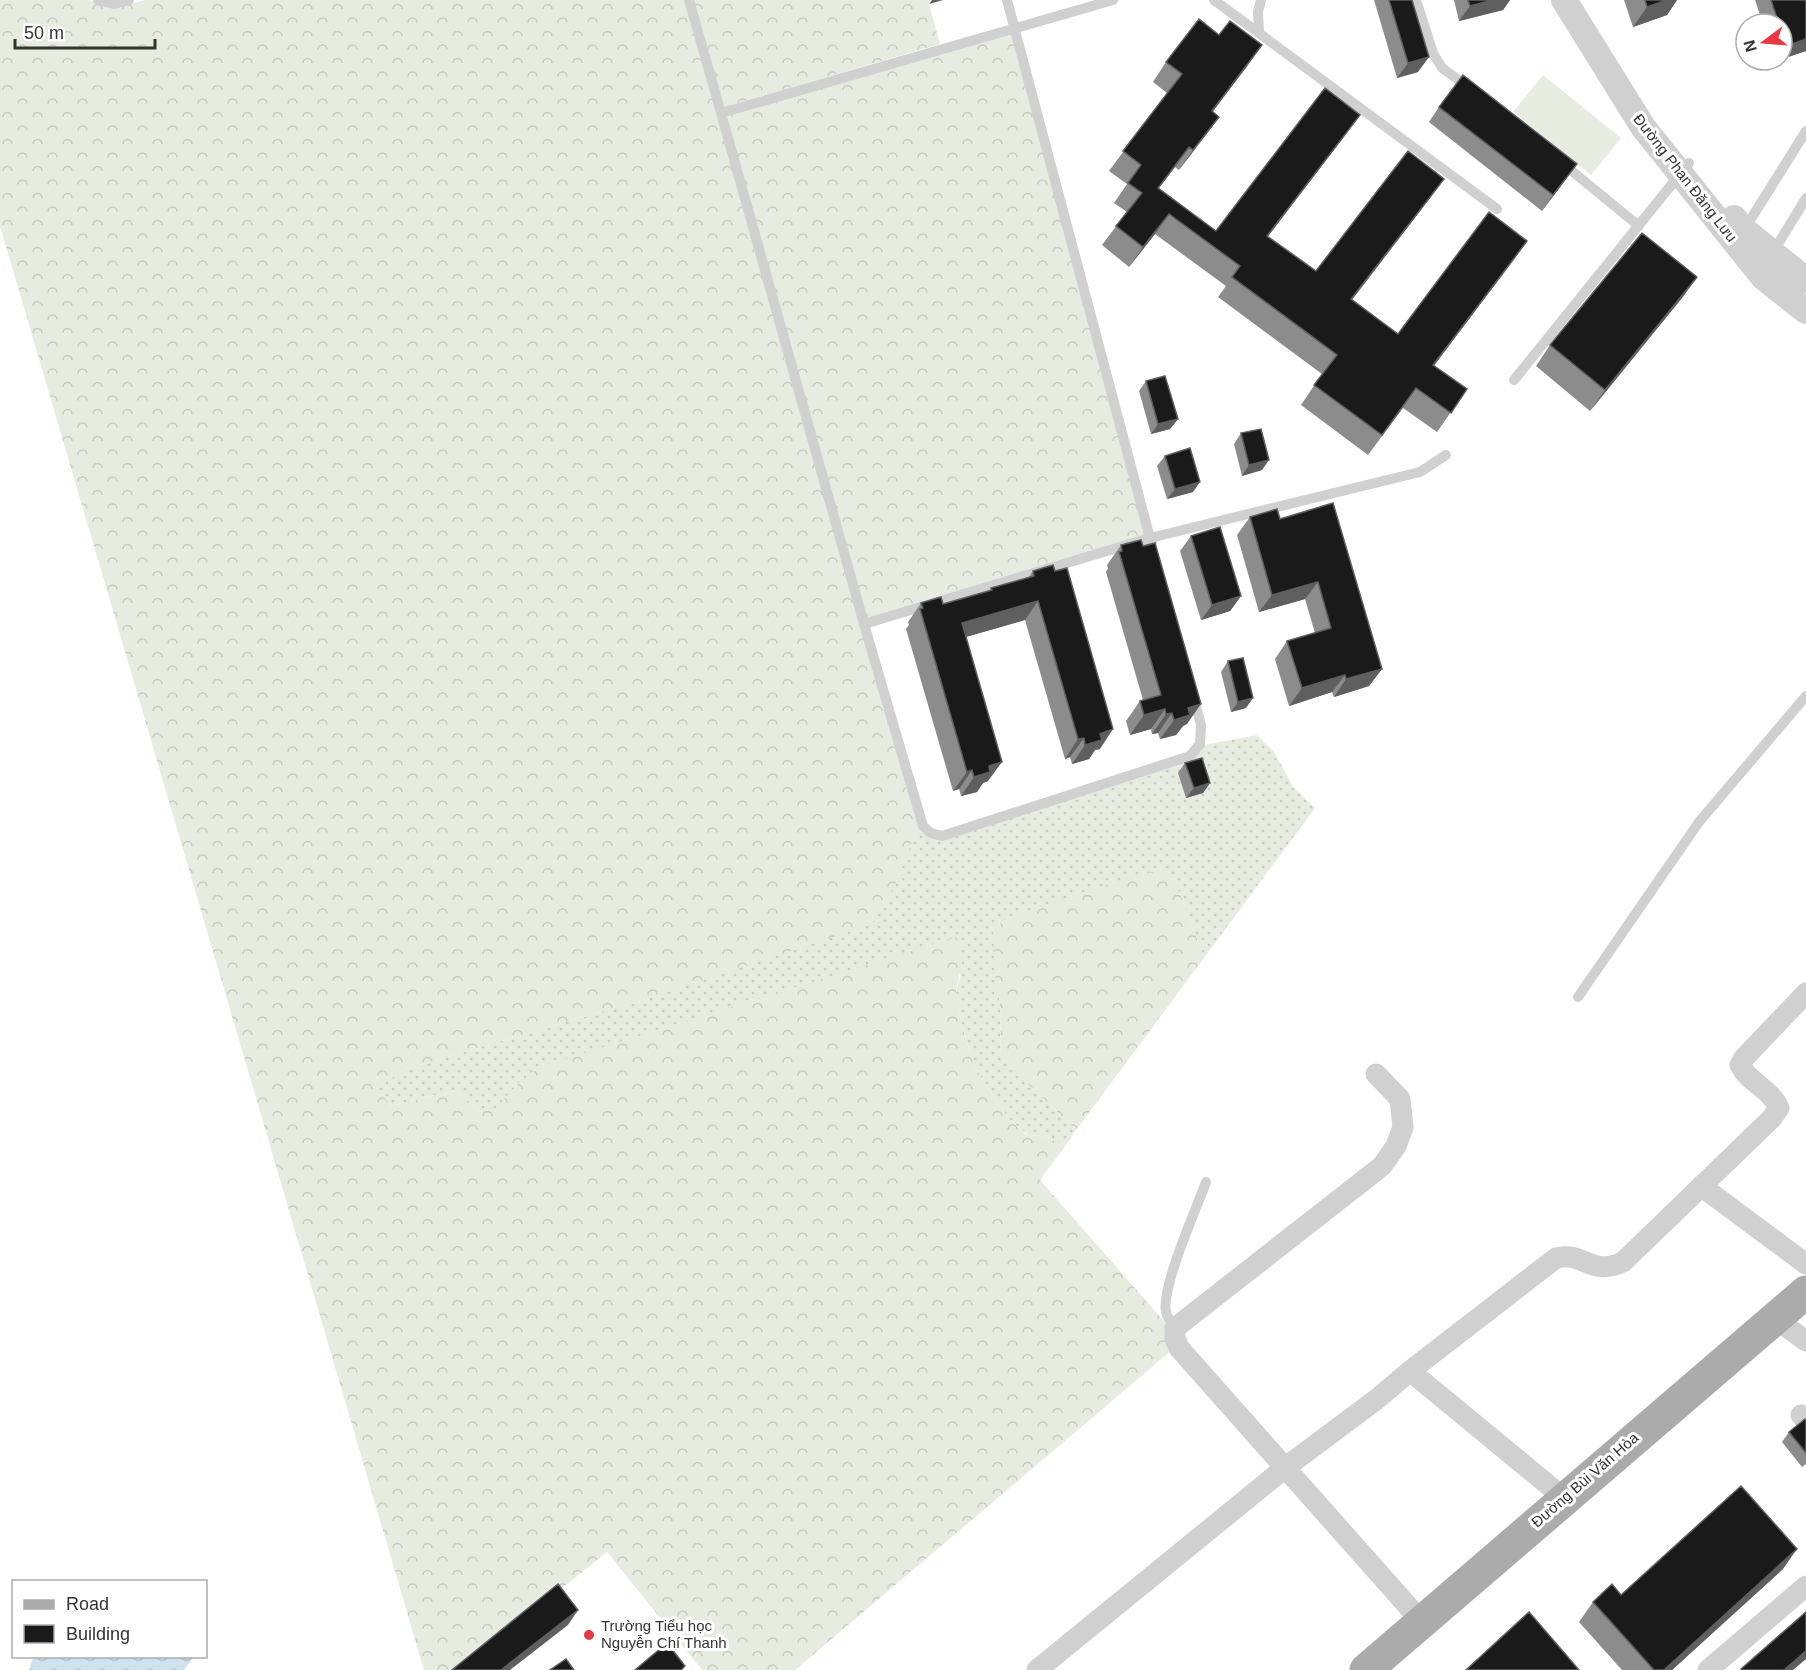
<svg xmlns="http://www.w3.org/2000/svg" width="1806" height="1670" viewBox="0 0 1806 1670" font-family="Arial,sans-serif">
  <style>
    .grass { fill: url(#grass-dots) }
    .forest { fill: url(#forest-crowns) }
    .garden { fill: #e6ecdf }
    .water { fill: url(#water-waves) }
    .lines { fill: none; stroke-linecap: round; stroke-linejoin: round }
    .service { stroke: #d0d0d0; stroke-width: 10 }
    .minor { stroke: #d0d0d0; stroke-width: 21 }
    .tertiary { stroke: #d0d0d0; stroke-width: 26 }
    .primary { stroke: #ababab; stroke-width: 33 }
    .wall { fill: #8c8c8c }
    .shaded-wall { fill: #5f5f5f }
    .building { fill: #1a1a1a; stroke: #5f5f5f; stroke-width: 1.5 }
    .poi-dot { fill: #e63946; stroke: #fff; stroke-width: 2 }
    .labels { text-anchor: middle; stroke-width: 6; stroke-linejoin: round; paint-order: stroke }
    .street-label { font-size: 15px; fill: #333; stroke: #fff }
    .poi-label { font-size: 15px; fill: #333; stroke: #fff; text-anchor: start }
  </style>
  <defs>
    <pattern id="grass-dots" width="8" height="8" patternUnits="userSpaceOnUse" patternTransform="scale(1.5)"><rect width="8" height="8" fill="#e6ecdf"/><path d="M2 2h.1M6 6h.1" fill="none" stroke="#c6cbc0" stroke-width="1.8" stroke-linecap="round"/></pattern>
    <pattern id="forest-crowns" width="20" height="18" patternUnits="userSpaceOnUse" patternTransform="scale(1.5)"><rect width="20" height="18" fill="#e6ecdf"/><path d="M2 6a3 3 0 1 1 6 0M12 15a3 3 0 1 1 6 0" fill="none" stroke="#c6cbc0"/></pattern>
    <pattern id="water-waves" width="16" height="10" patternUnits="userSpaceOnUse" patternTransform="scale(1.5)"><rect width="16" height="10" fill="#cfe2ee"/><path d="M0 5q4-4 8 0t8 0" fill="none" stroke="#b2c2cd"/></pattern>
  </defs>
  <rect width="100%" height="100%" fill="#fff"/>
  <path class="grass" d="M1257,735L1274,752L1294,788L1315,808L1204,958L1179,891L1115,882L1003,921L1000,1004L1001,1058L1076,1130L1066,1145L1042,1136L1028,1135L1008,1118L975,1068L962,1026L956,992L961,974L522,1080L493,1111H480L456,1090L389,1106L377,1088L405,1069L652,997L895,885L918,827L928,835L1192,760L1204,745Z"/>
  <path class="forest" d="M0,0H89C110,11 122,6 145,0H684L918,827L895,885L872,924L652,997L405,1069L377,1088L390,1106L456,1090L480,1111H493L522,1080L542,1066L956,937L963,956L956,992L962,1026L975,1068L1008,1118L1027,1135L1042,1136L1066,1145L1040,1180L1169,1327L1172,1350L795,1670H702L607,1552L461,1670H424L0,226Z
    M693,0H928L940,44L724,107Z
    M1012,32L1145,535L867,619L726,116Z
    M1163,869L1179,891L1204,958L1076,1130L1001,1058L1000,1004L995,977L993,930L1003,921L1018,914L1115,882Z"/>
  <path class="garden" d="M1543,75L1621,138L1591,175L1513,112Z"/>
  <path class="water" d="M183,1656L193,1658L184,1670H29L32,1660L36,1657Z"/>
  <g class="lines">
    <path class="service" d="M98,0L114,4L129,0
      M689,0L721,113L1113,0
      M1214,0L1497,209
      M1416,0L1433,53L1442,68L1471,89
      M1259,33L1258,12L1261,0
      M721,113L864,624L1150,538L1007,0
      M1562,163L1639,226
      M1744,230L1806,131
      M1772,254L1806,198
      M1514,380L1689,163
      M1152,542L1150,538L1420,472L1446,455
      M864,624L923,826L931,833L942,836L1190,756L1200,744L1201,725L1194,699
      M1578,997L1699,822L1806,696
      M1175,1328C1172,1323 1167,1318 1166,1312C1161,1287 1196,1210 1206,1182"/>
    <path class="minor" d="M1376,1074L1400,1099L1403,1127L1396,1146L1382,1166L1175,1328V1338L1179,1348L1422,1622
      M1701,1186L1806,1264
      M1774,1318L1806,1341
      M1410,1371L1564,1498
      M1801,1415L1806,1420
      M1037,1670L1286,1467L1377,1399L1410,1371L1556,1258C1584,1251 1590,1277 1623,1262L1771,1119L1779,1108C1771,1089 1749,1083 1740,1065L1744,1058L1806,993
      M1708,1670L1806,1586"/>
    <path class="tertiary" d="M1564,0L1643,127L1763,277L1806,311
      M1734,218L1744,230L1806,280"/>
    <path class="primary" d="M1366,1670L1806,1292"/>
  </g>
  <path class="wall" d="M1374,0H1412L1418,72L1397,78Z
    M1454,0H1510L1503,10L1459,21Z
    M1624,0H1677L1667,15L1633,27Z
    M1755,0H1806V51L1782,59V24H1763Z
    M1166,62L1248,65L1212,112L1219,117L1205,136L1179,170L1175,167L1159,188L1216,231L1346,134L1267,237L1316,271L1430,198L1352,300L1398,334L1527,241L1434,366L1467,389L1437,432L1403,408L1368,455L1301,405L1322,374L1218,297L1226,286L1155,234L1129,267L1102,245L1127,212L1114,203L1127,184L1109,171L1167,93L1153,82Z
    M1439,107L1566,179L1542,211L1429,122Z
    M1697,277L1682,298L1590,411L1536,366L1550,345Z
    M1146,381L1178,419L1170,429L1151,434L1139,391Z
    M1241,433L1262,470L1242,476L1234,444Z
    M1165,456L1193,492L1167,499L1157,466Z
    M1250,517L1280,519L1382,669L1369,686L1334,697L1332,692L1289,706L1275,659L1287,641L1315,633L1305,599L1259,612L1237,535Z
    M1191,536L1241,596L1230,611L1201,620L1180,551Z
    M1121,545L1187,724L1183,726L1176,735L1160,739L1158,733L1152,734L1151,729L1130,735L1126,721L1140,701L1143,700L1106,572L1108,568L1107,565Z
    M1033,571L1100,749L1095,750L1089,759L1072,764L1070,757L1065,759L1025,620L966,637L988,781L983,783L977,792L961,796L959,789L953,791L906,629L909,625L908,622L921,603L943,604L989,591L991,588L1028,578Z
    M1228,661L1246,708L1231,712L1221,672Z
    M1185,763L1210,783L1203,793L1186,798L1178,773Z
    M1806,1420V1464L1802,1467L1782,1442L1789,1432Z
    M1783,1569L1672,1670H1622L1579,1622L1593,1602L1621,1595Z"/>
  <path class="shaded-wall" d="M932,0H943L929,4Z
    M1493,0H1510L1503,10L1459,21L1470,6Z
    M1667,0H1677L1667,15L1633,27L1647,7Z
    M1806,39V51L1782,59V53L1787,46Z
    M1262,45L1248,65L1198,131L1212,111Z
    M1429,57L1418,72L1397,78L1408,63Z
    M1360,115L1346,134L1253,256L1267,236Z
    M1219,117L1205,136L1179,170L1193,150Z
    M1189,147L1175,167L1144,207L1158,188Z
    M1577,164L1566,179L1542,211L1553,195Z
    M1444,179L1430,198L1337,319L1351,299Z
    M1169,214L1155,234L1129,267L1143,247Z
    M1527,241L1513,261L1419,385L1433,365Z
    M1697,277L1682,298L1590,411L1605,390Z
    M1178,419L1170,429L1151,434L1158,424Z
    M1269,460L1262,470L1242,476L1249,465Z
    M1200,482L1193,492L1167,499L1175,489Z
    M1318,582L1305,599L1259,612L1272,595Z
    M1241,596L1230,611L1201,620L1212,605Z
    M1038,601L1025,620L948,642L962,623Z
    M1382,669L1369,686L1334,697L1346,679Z
    M1345,675L1332,692L1289,706L1302,688Z
    M1253,698L1246,708L1231,712L1238,702Z
    M1201,704L1187,724L1183,726L1176,735L1160,739L1174,720L1188,708Z
    M1165,709L1151,729L1130,735L1144,715Z
    M1172,713L1158,733L1152,734L1166,714Z
    M1113,729L1100,749L1095,750L1089,759L1072,764L1085,745L1100,734Z
    M1084,738L1070,757L1065,759L1078,739Z
    M1002,762L988,781L983,783L977,792L961,796L974,777L989,766Z
    M972,770L959,789L953,791L967,772Z
    M1210,783L1203,793L1186,798L1194,788Z
    M1797,1549L1783,1569L1672,1670H1664Z
    M578,1610L568,1625L510,1670H501Z
    M1806,1651V1659L1793,1670H1784Z"/>
  <path class="building" d="M1389,0H1412L1429,57L1408,63Z
    M1468,0H1493L1470,6Z
    M1645,0H1667L1647,7Z
    M1771,0H1806V39L1787,46L1782,31V24H1779Z
    M1199,19L1219,35L1230,21L1262,45L1212,111L1219,117L1193,150L1189,147L1158,188L1216,231L1325,88L1360,115L1267,236L1316,271L1408,151L1444,179L1351,299L1398,334L1489,212L1527,241L1433,365L1467,389L1451,413L1416,388L1382,435L1314,385L1337,355L1232,277L1240,266L1169,214L1143,247L1116,226L1142,193L1128,183L1141,165L1123,151L1182,74L1166,62Z
    M1463,75L1577,164L1553,195L1439,107Z
    M1642,233L1697,277L1605,390L1550,345Z
    M1165,376L1178,419L1158,424L1146,381Z
    M1261,429L1269,460L1249,465L1241,433Z
    M1190,448L1200,482L1175,489L1165,456Z
    M1333,503L1382,669L1346,679L1345,675L1302,688L1287,641L1331,628L1318,582L1272,595L1250,517L1277,509L1280,519Z
    M1220,527L1241,596L1212,605L1191,536Z
    M1141,540L1143,546L1155,543L1201,704L1188,708L1190,715L1174,720L1172,713L1166,714L1165,709L1144,715L1140,701L1161,695L1119,552L1122,551L1121,545Z
    M1053,565L1055,571L1067,568L1113,729L1100,734L1102,740L1085,745L1084,738L1078,739L1038,601L962,623L1002,762L989,766L990,772L974,777L972,770L967,772L920,609L923,608L921,603L941,597L943,604L992,590L991,588L1034,576L1033,571Z
    M1243,658L1253,698L1238,702L1228,661Z
    M1202,758L1210,783L1194,788L1185,763Z
    M1805,1419L1806,1420V1453L1789,1432Z
    M1741,1486L1797,1549L1664,1670H1654L1593,1602L1612,1584L1621,1595Z
    M558,1584L578,1610L501,1670H452Z
    M1529,1612L1579,1670H1466Z
    M1806,1612V1651L1784,1670H1742L1741,1669Z
    M667,1643L685,1666L681,1670H635Z
    M566,1659L574,1670H550Z"/>
  <circle class="poi-dot" cx="589" cy="1635" r="6"/>
  <g class="labels">
    <g class="street-label">
      <text transform="translate(1685 178) rotate(52)" y="5">Đường Phan Đăng Lưu</text>
      <text transform="translate(1585 1480) rotate(-41)" y="5">Đường Bùi Văn Hòa</text>
    </g>
    <g class="poi-label">
      <text x="601" y="1631">Trường Tiểu học<tspan x="601" dy="17">Nguyễn Chí Thanh</tspan></text>
    </g>
  </g>
  <rect x="12" y="1580" width="195" height="78" fill="#ffffff" stroke="#adadad" stroke-width="1.5"/>
  <rect x="24" y="1600" width="30" height="9" fill="#ababab" stroke="#adadad" stroke-width="1.5"/>
  <text x="66" y="1610" font-size="18" fill="#333333">Road</text>
  <rect x="24" y="1625" width="30" height="18" fill="#1a1a1a" stroke="#adadad" stroke-width="1.5"/>
  <text x="66" y="1640" font-size="18" fill="#333333">Building</text>
  <g transform="translate(1764 42) rotate(254)"><circle r="28" fill="#ffffff" stroke="#adadad" stroke-width="1.5"/>
  <path d="M0-4.5L10 22L0 15L-10 22Z" fill="#e63946"/>
  <text y="-9" font-size="16" font-weight="bold" text-anchor="middle" fill="#333333">N</text>
  </g>
  <path d="M15 39v9h140v-9" fill="none" stroke="#333333" stroke-width="3"/>
  <text x="24" y="39" font-size="18" fill="#333333" stroke="#ffffff" stroke-width="4.5" paint-order="stroke">50 m</text>
</svg>
